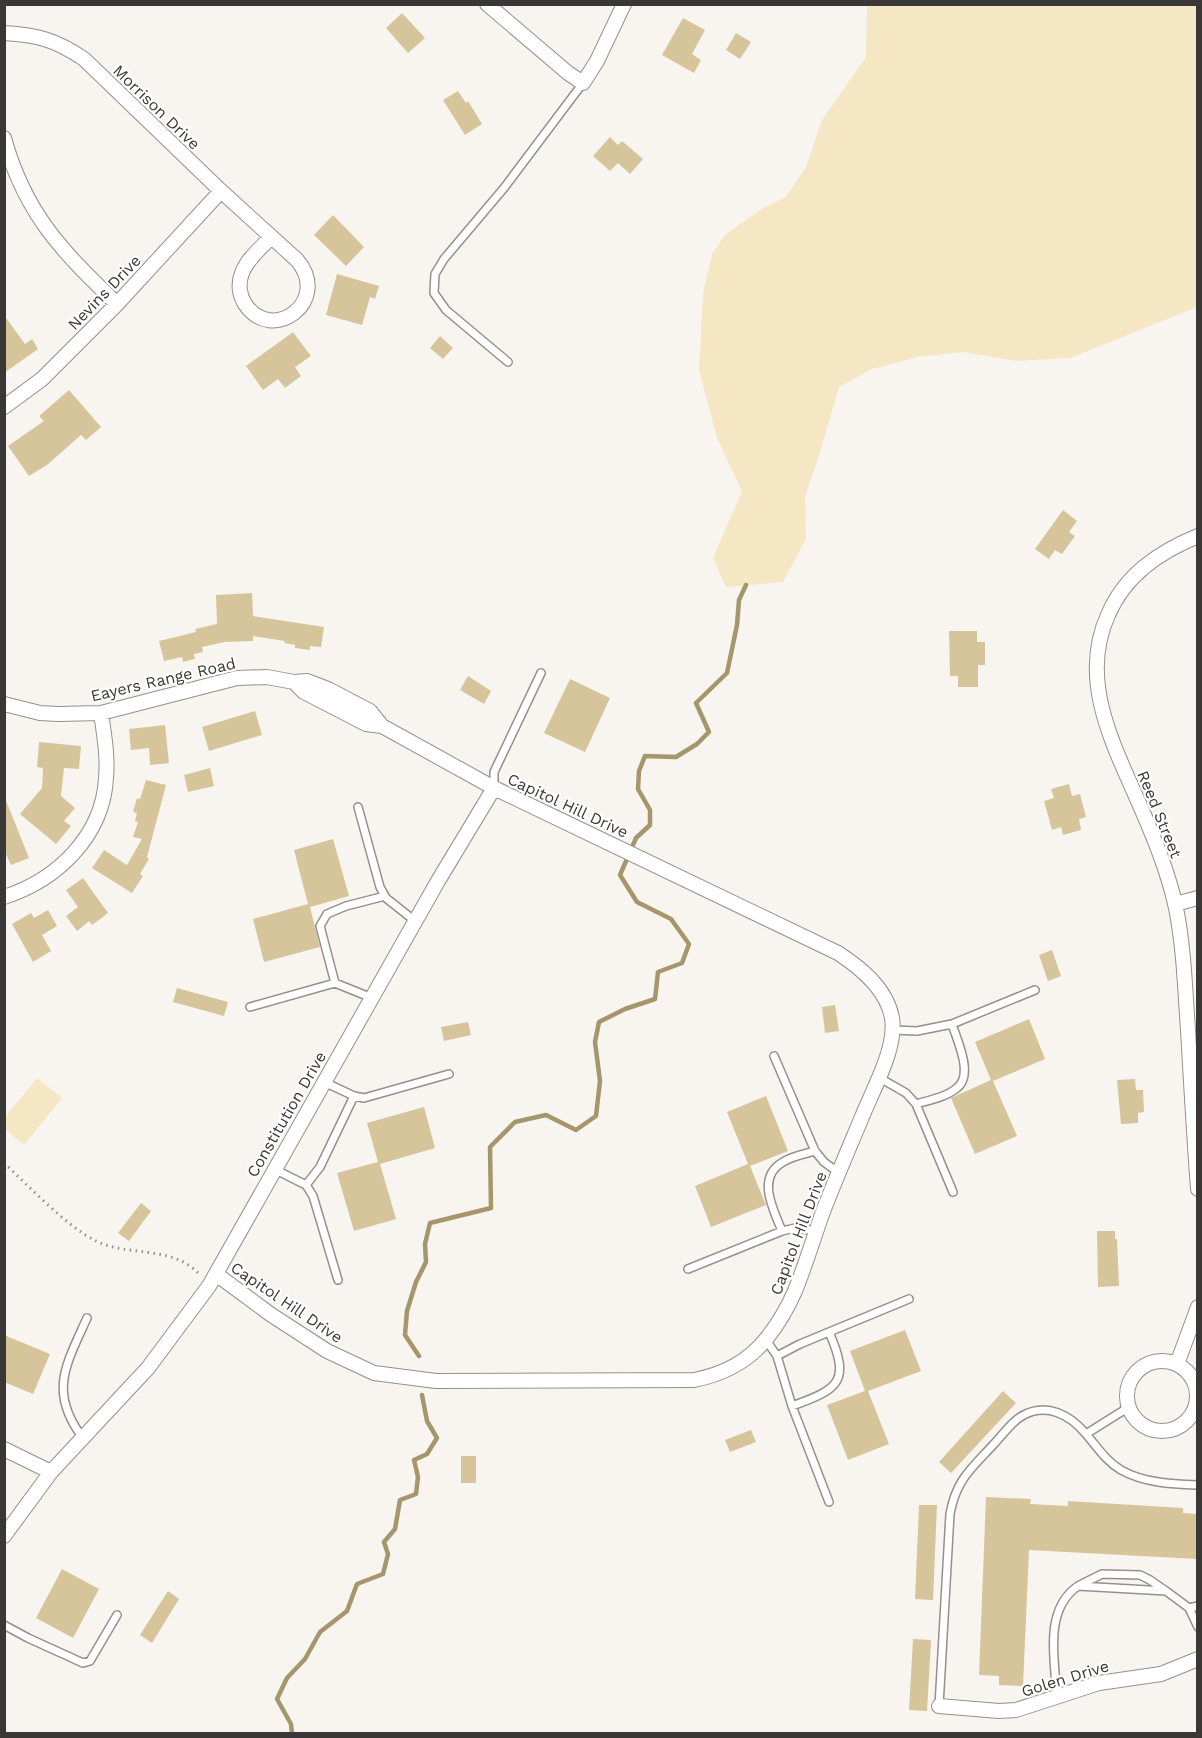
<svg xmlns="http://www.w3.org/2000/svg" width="1202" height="1738" viewBox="0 0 1202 1738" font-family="'Work Sans',sans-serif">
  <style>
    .green { fill: #f5e7c3 }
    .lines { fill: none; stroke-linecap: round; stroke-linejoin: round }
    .stream { stroke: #a6966c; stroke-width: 4.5 }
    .building { fill: #d6c59a }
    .lane-casing { stroke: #93918c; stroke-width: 10 }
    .street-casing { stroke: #93918c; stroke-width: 16 }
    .path { stroke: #92908d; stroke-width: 3; stroke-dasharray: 1.5 4.5; stroke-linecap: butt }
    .lane { stroke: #fff; stroke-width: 7 }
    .street { stroke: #fff; stroke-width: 14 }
    .labels { text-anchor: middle; stroke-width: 4.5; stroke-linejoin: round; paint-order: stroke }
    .street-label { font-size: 16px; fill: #393836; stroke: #fff }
  </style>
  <rect width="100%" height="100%" fill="#f8f5f0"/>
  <path class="green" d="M867,5H1197V307L1070,358L1016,361L963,352L918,357L872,369L839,387L819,456L805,497L806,539L783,582L726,587L713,558L742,491L717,438L699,370L703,294L712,254L725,235L763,208L786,197L806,167L822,120L866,57Z
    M37,1078L62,1098L24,1145L5,1129V1117Z"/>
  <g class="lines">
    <path class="stream" d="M419,1356L405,1335L407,1311L416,1282L426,1262L425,1244L430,1223L491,1208L490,1147L515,1122L546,1115L576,1130L596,1116L600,1081L595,1042L599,1022L625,1009L655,999L658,972L682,963L689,944L671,919L637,902L620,875L636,838L650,825V810L638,789L639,771L645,756L676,757L697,744L709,732L696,703L727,673L737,625L739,600L746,585
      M292,1734L291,1724L277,1699L287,1678L305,1659L320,1632L347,1611L357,1584L383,1574L388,1554L384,1542L395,1529L400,1500L416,1494L418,1477L414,1460L427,1454L437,1438L427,1421L422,1395"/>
  </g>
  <path class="building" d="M402,13L425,38L408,53L386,28Z
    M683,18L705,30L692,54L701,60L694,73L662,55Z
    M736,33L751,42L740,59L726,50Z
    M458,91L466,103L468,101L482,124L465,135L443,100Z
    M610,137L618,145L622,141L643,159L630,174L618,163L610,171L593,156Z
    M333,215L364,247L346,266L314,235Z
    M337,274L379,286L375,299L370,297L362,325L326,315Z
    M4,315L25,344L32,339L38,349L4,373Z
    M293,332L311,356L295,367L301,376L285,388L278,379L263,390L246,366Z
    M440,336L453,348L443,359L430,348Z
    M69,390L101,427L86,440L81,435L47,465L29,476L8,446L44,421L39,416Z
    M1063,510L1077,521L1069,532L1075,536L1062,554L1055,550L1049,559L1035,549Z
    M252,593L253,616L324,627L321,647L310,646V650L295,648V645L284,643L285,641L253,636V641L225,642L202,647L203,652L194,654L195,659L183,662L182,657L164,661L159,641L196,632L195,629L217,624L216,595Z
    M949,631H977V642H985V665H978V687H958V676H950Z
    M468,676L491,691L484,704L460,690Z
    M570,679L610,698L585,752L544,733Z
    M255,711L262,735L209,751L202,727Z
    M165,725L169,763L150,765L149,748L131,750L129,729Z
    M39,742L81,746L79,769L64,768L61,796L75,808L64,821L71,826L56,844L20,814L42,788L43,768L37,767Z
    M210,768L214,786L188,792L184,775Z
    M146,780L166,785L147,857L149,859L140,874L143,876L132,893L92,868L104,850L127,865L142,839L133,837L138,822L135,821L137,813L133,812L137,798L140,799Z
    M1069,784L1072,796L1080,794L1086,817L1079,819L1081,830L1063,835L1061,827L1052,830L1044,801L1054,798L1051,789Z
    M5,798L29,858L11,865L4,850Z
    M333,839L349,896L310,907L320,947L264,962L253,919L308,904L294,850Z
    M83,878L108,913L92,925L89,921L77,931L66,916L78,907L66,890Z
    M48,910L57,926L42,935L51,951L33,962L12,924L31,913L34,918Z
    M1052,950L1061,976L1048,981L1039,955Z
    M177,988L228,1002L224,1016L173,1002Z
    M835,1005L839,1031L825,1033L822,1007Z
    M1029,1019L1045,1059L993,1081L1017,1136L975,1154L951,1098L991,1080L975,1042Z
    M468,1022L471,1035L444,1041L441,1027Z
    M1135,1079L1136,1090H1143L1144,1112L1138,1113V1123L1121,1124L1117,1080Z
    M766,1096L788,1151L750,1166L766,1205L711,1227L695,1186L748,1164L727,1112Z
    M424,1107L435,1148L380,1164L396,1219L354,1231L337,1173L378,1162L367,1123Z
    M141,1203L151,1211L129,1241L118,1233Z
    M1097,1231H1115V1239H1117L1119,1286L1098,1287Z
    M905,1330L921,1371L868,1391L889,1444L848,1460L827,1405L865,1391L850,1351Z
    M4,1335L50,1354L33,1394L4,1382Z
    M1003,1391L1016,1403L951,1473L939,1462Z
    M751,1430L756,1442L730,1452L725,1440Z
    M461,1456H476V1483H461Z
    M986,1497L1031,1499L1030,1504L1068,1506V1501L1183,1508V1513L1197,1514V1559L1029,1550L1023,1686L999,1685V1676L979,1675Z
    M919,1505H937L933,1600L915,1599Z
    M62,1569L99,1589L73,1638L36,1618Z
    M168,1591L179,1599L152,1643L140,1635Z
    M913,1639L931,1640L927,1711L909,1710Z"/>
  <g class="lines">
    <defs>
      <path id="lane" d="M508,362L446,310L434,293L435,274L444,259L504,188L583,83
        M494,788V772L541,673
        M358,807L380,887L386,898L415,921
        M372,998L335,983L320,926L327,914L346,906L385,896
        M250,1007L335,983
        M893,1030L917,1031L952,1024L1035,990
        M774,1056L815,1151
        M878,1077L906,1093L916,1104L953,1192
        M324,1082L354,1096L364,1098L449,1074
        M916,1104C930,1100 946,1097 957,1088C974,1075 957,1040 952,1024
        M274,1169L306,1185L313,1196L338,1280
        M306,1185L320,1167L354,1096
        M782,1231C773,1209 756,1177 783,1162C792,1156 804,1154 815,1151L824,1162L839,1173
        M688,1269L782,1231L795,1228L817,1231
        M766,1340L777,1356L792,1406L829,1502
        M777,1356L800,1344L909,1299
        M792,1406C839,1389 851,1382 829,1332
        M1086,1434L1129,1407
        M83,1438C48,1392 66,1365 87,1318
        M1078,1586L1102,1574L1140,1575L1150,1580L1166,1591
        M1198,1606L1189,1608L1198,1627
        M4,1625L28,1638L83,1663L90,1661L117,1615
        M1057,1697C1055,1661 1043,1610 1078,1586L1166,1591L1189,1608
        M939,1706L950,1514C956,1480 971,1469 993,1445C1002,1436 1011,1422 1022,1416C1047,1402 1070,1415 1086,1434C1098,1448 1106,1461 1121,1470C1144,1483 1172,1484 1198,1485"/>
      <path id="street" d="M487,4L568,73L583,83L597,61L624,4
        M4,33C38,35 56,40 84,59L221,191L297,260C332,301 272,345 245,304C239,295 238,283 242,273C247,259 261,248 271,237
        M4,138C25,214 62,251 117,304
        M4,407L42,379L117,304L221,191
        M1198,536C1159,552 1125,575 1108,615C1079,679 1112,742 1138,801C1153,835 1168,871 1176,908C1184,948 1185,989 1188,1030C1191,1083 1194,1136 1198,1189
        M4,704L40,713L58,714L101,713L237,678L267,677L294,682L307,681L328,689L370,711L382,726
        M4,897C57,880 103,836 106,778C108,756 104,734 101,713
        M1175,904L1198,898
        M216,1274L270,1314L327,1351L374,1373L436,1381L694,1380C724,1374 748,1362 767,1338C778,1324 788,1307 795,1291C806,1264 814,1236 824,1209C836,1178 849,1148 862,1117C873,1089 897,1048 892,1018C887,989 861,968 838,953L494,788L382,726L366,724L304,692L294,682
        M1127 1396a35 35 0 1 1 70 0a35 35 0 1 1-70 0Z
        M1177,1364L1198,1307
        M4,1449L51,1472
        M4,1536L51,1472L148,1368L209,1286L438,881L494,788
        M939,1706L999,1711L1016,1710L1099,1683L1161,1674L1198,1659"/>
    </defs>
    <use href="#lane" class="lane-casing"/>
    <use href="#street" class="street-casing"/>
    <path class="path" d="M4,1163C29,1186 67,1227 96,1241C128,1257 174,1245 200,1275"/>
    <use href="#lane" class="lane"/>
    <use href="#street" class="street"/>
  </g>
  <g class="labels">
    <g class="street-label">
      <text transform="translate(157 107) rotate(44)" y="6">Morrison Drive</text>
      <text transform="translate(104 292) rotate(-46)" y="6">Nevins Drive</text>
      <text transform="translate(163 679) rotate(-13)" y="6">Eayers Range Road</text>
      <text transform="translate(568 805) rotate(25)" y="6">Capitol Hill Drive</text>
      <text transform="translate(1160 814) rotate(68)" y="6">Reed Street</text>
      <text transform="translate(286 1114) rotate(-60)" y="6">Constitution Drive</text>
      <text transform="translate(798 1233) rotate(-69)" y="6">Capitol Hill Drive</text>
      <text transform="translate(287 1302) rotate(34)" y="6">Capitol Hill Drive</text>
      <text transform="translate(1065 1678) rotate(-17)" y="6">Golen Drive</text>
    </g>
  </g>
  <rect width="1202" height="1738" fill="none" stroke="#393836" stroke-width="12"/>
</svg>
